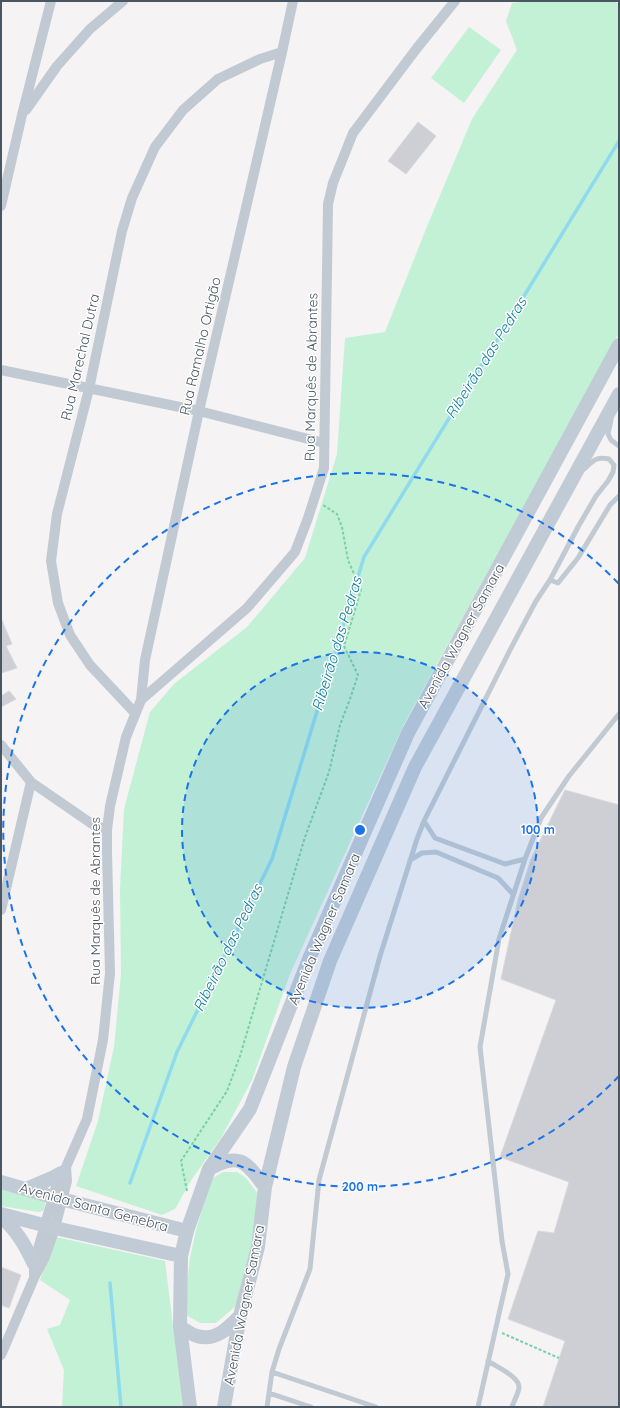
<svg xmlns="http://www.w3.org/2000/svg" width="620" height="1408" viewBox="0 0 620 1408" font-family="Quicksand,sans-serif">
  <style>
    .green { fill: #c3f1d5 }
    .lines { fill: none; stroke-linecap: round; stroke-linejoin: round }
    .stream { stroke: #90daee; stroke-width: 3.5 }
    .building { fill: #cdcfd5; stroke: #d7d9de }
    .path { stroke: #7ad0a6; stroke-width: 2; stroke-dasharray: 3 2; stroke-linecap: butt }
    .lane { stroke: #c1cad2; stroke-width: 5 }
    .street { stroke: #c1cad2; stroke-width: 10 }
    .secondary { stroke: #c1cbd6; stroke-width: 14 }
    .ring { fill: none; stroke: #1a73e8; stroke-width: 2; stroke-dasharray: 7 5 }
    .labels { text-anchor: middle; stroke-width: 3; stroke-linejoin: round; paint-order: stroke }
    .street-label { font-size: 14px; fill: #4a5661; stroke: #fff }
    .water-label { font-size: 15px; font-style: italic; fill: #0c7c9b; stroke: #fff }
    .centre { fill: #1a73e8; stroke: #fff; stroke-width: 2 }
    .ring-label { font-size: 12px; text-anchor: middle; font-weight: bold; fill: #1a73e8; stroke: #fff; stroke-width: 3; stroke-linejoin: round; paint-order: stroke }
  </style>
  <rect width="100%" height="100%" fill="#f5f3f3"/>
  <path class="green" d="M530,1H613L619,4V333L404,724L290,974L252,1080L221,1138L192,1179L175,1209L162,1215L76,1186L98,1121L114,1047L121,974L120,889L124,809L150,712L174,684L247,627L305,558L337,454L345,338L385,332L428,224L472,119L517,50L506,21L512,3Z
    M469,27L501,50L464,103L431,78Z
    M223,1172H237L246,1178L258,1194L253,1246L237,1305L216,1323H200L184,1314L190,1258L196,1230L211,1179Z
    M1,1188L46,1199L44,1210L39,1212L1,1206Z
    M56,1237L165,1261L183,1407H62L64,1370L47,1329L60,1325L70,1300L40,1280Z"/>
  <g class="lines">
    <path class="stream" d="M130,1183L177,1052L272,859L364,557L619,141
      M110,1283L121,1407"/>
  </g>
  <path class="building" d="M418,122L436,136L406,174L388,161Z
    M1,618L12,644L6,646L17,668L1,673Z
    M9,691L16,699L1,707V696Z
    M565,790L619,805V1407H543L565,1341L508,1319L538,1231L554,1233L569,1182L500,1157L556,1000L501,979L518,900L531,859Z
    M1,1267L21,1275L9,1308L1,1305Z"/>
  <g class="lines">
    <path class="path" d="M187,1191L181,1161L227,1091L240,1056L305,837L329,772L340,725L350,699L358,675L344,646L361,590L348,560L342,527L337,514L323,505
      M502,1333L559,1358"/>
    <path class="lane" d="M611,420L608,434L611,440L619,446
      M550,580L558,583L578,558L610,505L619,496
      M424,821L435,838L505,864L525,859L541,818L569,776L619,714
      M410,860L422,853L436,852L498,878L513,894
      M488,1361C497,1367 520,1377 519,1388C518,1394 514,1401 512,1407
      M272,1372L376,1407
      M269,1393L311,1407
      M267,1407L272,1372L279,1349L310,1269L319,1180L380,956L417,839L424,821L510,650L536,601L550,580L578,527L596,496L608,481L613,472L614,465L609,459C596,456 593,461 584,469
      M478,1407L508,1274L502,1241L480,1047L499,939L525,859"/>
    <path class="street" d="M26,110L57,66L90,29L123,1
      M1,206L22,115L51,1
      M1,370L199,411L324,443
      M141,700L145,660L199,411L282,52L293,1
      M135,713L90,665L70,635L58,603L51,561L57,514L89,389L122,231L132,198L155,147L183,110L218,79L260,59L282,52
      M1,745L31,782L92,824L107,830
      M1,910L31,782
      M34,1278V1264L36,1256L58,1180L66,1167L87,1119L103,1040L110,973L107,852V830L110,806L126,737L141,700L247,608L295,552L308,518L324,468L328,204L333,183L353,133L417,48L455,1
      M1,1355L34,1278L45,1257L55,1228L67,1181L66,1167"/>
    <path class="secondary" d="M211,1168C241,1151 247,1164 265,1187
      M1,1182L53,1197L187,1231
      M26,1189L52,1178L61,1173
      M1,1214L55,1228L181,1256
      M1,1216C18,1233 24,1243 34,1264
      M180,1327C186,1330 192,1335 197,1336C216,1342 229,1327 240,1316
      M190,1407L180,1327L181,1256L187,1231L209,1169L250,1109L309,959L408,733L619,345
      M224,1407L240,1316L258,1247L265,1187L294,1067L330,961L415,767L619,394"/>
  </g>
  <circle cx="360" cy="830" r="178" fill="#1a73e8" fill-opacity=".12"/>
  <g class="ring">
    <circle cx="360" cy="830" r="178"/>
    <path d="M619 1076A357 357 0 1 1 619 584"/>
  </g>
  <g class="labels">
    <g class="street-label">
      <text transform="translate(200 346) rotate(-77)" y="5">Rua Ramalho Ortigão</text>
      <text transform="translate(80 357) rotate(-77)" y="5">Rua Marechal Dutra</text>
      <text transform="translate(311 377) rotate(-89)" y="5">Rua Marquês de Abrantes</text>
      <text transform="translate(461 636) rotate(-61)" y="5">Avenida Wagner Samara</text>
      <text transform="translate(95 901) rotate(-90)" y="5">Rua Marquês de Abrantes</text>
      <text transform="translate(324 929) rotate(-67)" y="5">Avenida Wagner Samara</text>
      <text transform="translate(94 1207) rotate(15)" y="5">Avenida Santa Genebra</text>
      <text transform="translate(244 1305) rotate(-79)" y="5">Avenida Wagner Samara</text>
    </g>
    <g class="water-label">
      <text transform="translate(486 358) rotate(-58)" y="5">Ribeirão das Pedras</text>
      <text transform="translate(337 644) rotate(-73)" y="5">Ribeirão das Pedras</text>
      <text transform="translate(228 948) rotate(-64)" y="5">Ribeirão das Pedras</text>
    </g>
  </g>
  <circle cx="360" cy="830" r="6" class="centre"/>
  <g class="ring-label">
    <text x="538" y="834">100 m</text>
    <text x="360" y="1191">200 m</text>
  </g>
  <rect width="620" height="1408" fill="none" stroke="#4a5661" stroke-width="4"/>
</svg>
